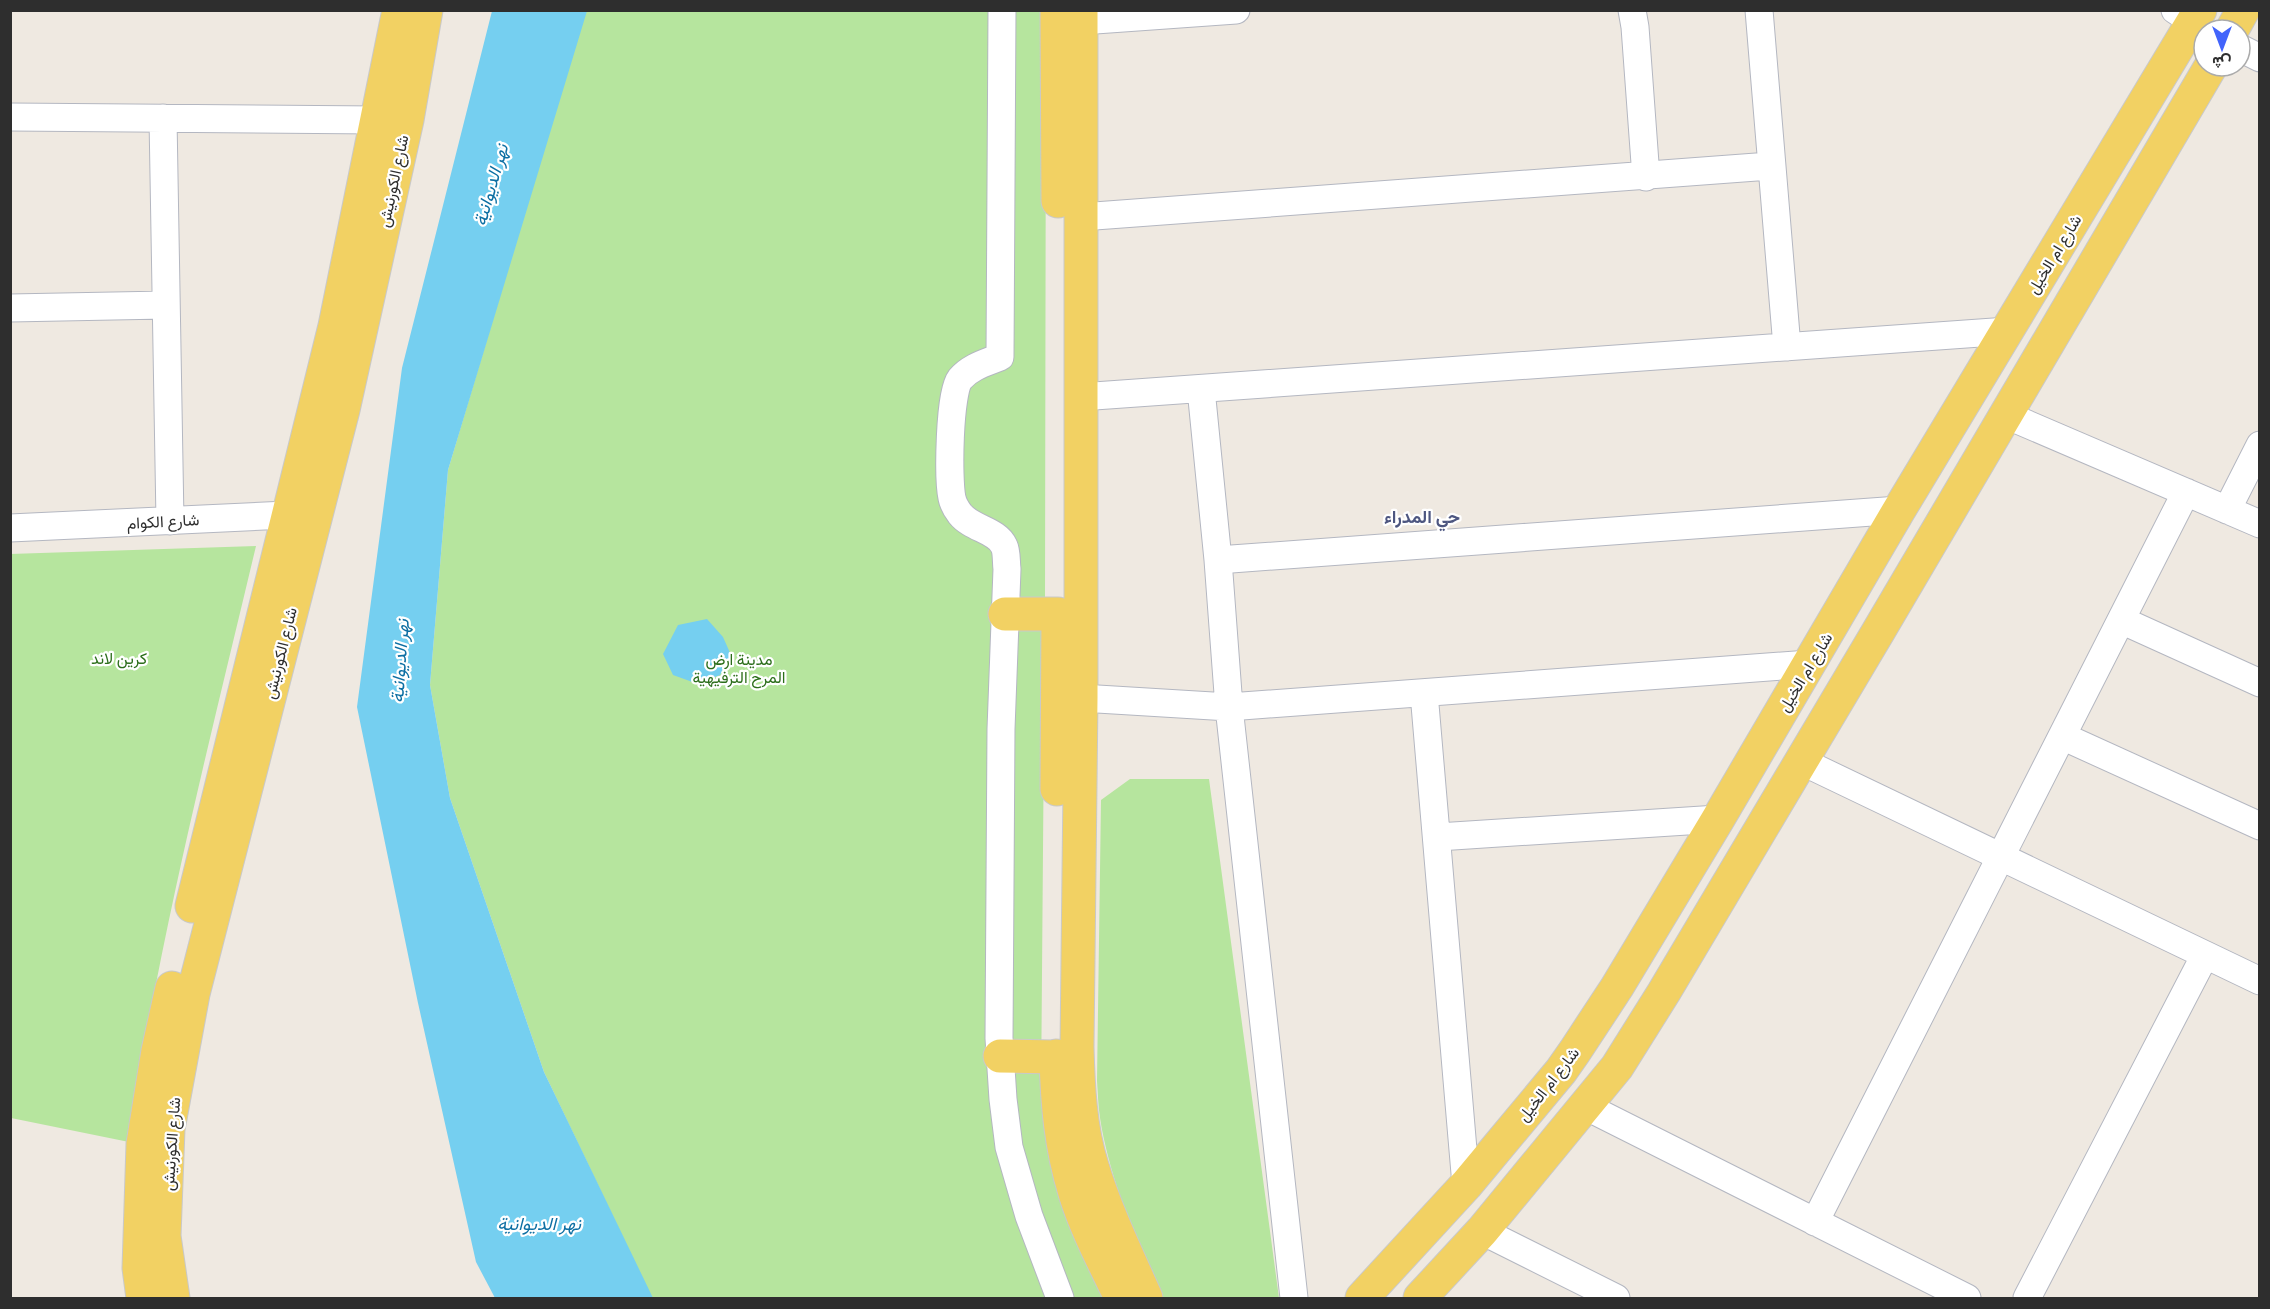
<svg xmlns="http://www.w3.org/2000/svg" width="2270" height="1309" viewBox="0 0 2270 1309" font-family="Signika,Vazirmatn,sans-serif">
  <style>
    .green { fill: #b6e59e }
    .water { fill: #75cff0 }
    .lines { fill: none; stroke-linecap: round; stroke-linejoin: round }
    .minor-casing { stroke: #b4b7c1; stroke-width: 29 }
    .major-casing { stroke: #c9c9c9; stroke-width: 35 }
    .minor { stroke: #fff; stroke-width: 27 }
    .major { stroke: #f2d163; stroke-width: 33 }
    .labels { text-anchor: middle; stroke-width: 4.5; stroke-linejoin: round; paint-order: stroke }
    .street-label { font-size: 16px; fill: #2e2e2e; stroke: #fff }
    .park-label { font-size: 16px; fill: #2c6e1b; stroke: #fff }
    .water-label { font-size: 18px; font-style: italic; fill: #0d6fa3; stroke: #fff }
    .neighbourhood-label { font-size: 18px; font-weight: bold; fill: #4d5680; stroke: #fff }
  </style>
  <rect width="100%" height="100%" fill="#efe9e1"/>
  <path class="green" d="M585,11H1046L1045,603L1041,1097L1047,1139L1107,1298H652L544,1072L450,798L430,685L448,470Z
    M256,546C209,744 158,941 129,1142L11,1118L10,554Z
    M1130,779H1209L1279,1298H1158C1137,1242 1109,1177 1100,1118C1098,1106 1098,1093 1097,1081L1101,800Z"/>
  <path class="water" d="M492,11H587L448,470L430,685L450,798L544,1072L653,1298H495L476,1262L418,1003L357,707L402,368Z
    M707,619L723,637L731,655L720,675L698,684L673,675L663,654L678,625Z"/>
  <g class="lines">
    <defs>
      <path id="minor" d="M1002,10L1000,357C985,363 970,367 960,379C949,393 948,479 952,498C953,503 957,510 960,514C972,529 997,530 1004,546C1007,552 1006,562 1007,569L1001,729L999,1038L1003,1099L1009,1147L1029,1216L1060,1298
        M1632,10L1635,27L1646,177
        M1759,10L1787,347
        M2175,10L2193,22
        M1081,21L1236,10
        M2240,48L2260,58
        M10,117L378,120
        M163,118L170,521
        M1081,217L1770,166
        M10,308L165,305
        M1201,389L1218,560L1229,707L1294,1298
        M1080,397L2008,331
        M2006,415L2260,524
        M2227,510L2260,445
        M10,528L308,514
        M1218,560L1899,510
        M2121,620L2260,683
        M1424,693L1466,1185
        M1081,698L1229,707L1809,664
        M2062,736L2260,826
        M1801,761L2260,981
        M1438,837L1718,819
        M1585,1106L1967,1298
        M1815,1222L2186,492
        M1482,1231L1616,1298
        M2027,1298L2205,955"/>
      <path id="major" d="M1057,10L1058,201
        M1081,10V698L1077,1047C1078,1086 1080,1128 1092,1166C1106,1212 1127,1255 1146,1298
        M2232,30L2243,10
        M1005,614H1058
        M1057,789L1058,615
        M192,906L335,326L399,10
        M1000,1056L1056,1057
        M1056,1056C1057,1103 1061,1148 1075,1193C1086,1229 1105,1264 1121,1298
        M143,1298L139,1268L143,1144L158,1051L172,988
        M173,1298L164,1236L168,1129L193,994L343,410L407,120L426,10
        M1362,1298L1466,1185L1561,1071L1575,1051L1617,987L1718,819L1899,510L2200,10
        M1420,1298L1482,1231L1617,1067L1664,992L1878,632L2211,66"/>
    </defs>
    <use href="#minor" class="minor-casing"/>
    <use href="#major" class="major-casing"/>
    <use href="#minor" class="minor"/>
    <use href="#major" class="major"/>
  </g>
  <g class="labels">
    <g class="street-label">
      <text transform="translate(393 181) rotate(-78)" y="6">شارع الكورنيش</text>
      <text transform="translate(2054 254) rotate(-59)" y="6">شارع ام الخيل</text>
      <text transform="translate(163 521) rotate(-3)" y="6">شارع الكوام</text>
      <text transform="translate(280 653) rotate(-76)" y="6">شارع الكورنيش</text>
      <text transform="translate(1805 672) rotate(-59)" y="6">شارع ام الخيل</text>
      <text transform="translate(1548 1084) rotate(-52)" y="6">شارع ام الخيل</text>
      <text transform="translate(171 1144) rotate(-86)" y="6">شارع الكورنيش</text>
    </g>
    <g class="park-label">
      <text x="119" y="664">كرين لاند</text>
      <text x="739" y="665">مدينة ارض<tspan x="739" dy="18">المرح الترفيهية</tspan></text>
    </g>
    <g class="water-label">
      <text transform="translate(491 185) rotate(-74)" y="6">نهر الديوانية</text>
      <text transform="translate(400 661) rotate(-86)" y="6">نهر الديوانية</text>
      <text x="539" y="1230">نهر الديوانية</text>
    </g>
    <g class="neighbourhood-label">
      <text x="1422" y="523">حي المدراء</text>
    </g>
  </g>
  <rect width="2270" height="1309" fill="none" stroke="#2e2e2e" stroke-width="24"/>
  <g transform="translate(2222 48) rotate(180)"><circle r="28" fill="#ffffff" stroke="#ababab" stroke-width="1.5"/>
  <path d="M0-4.5L10 22L0 15L-10 22Z" fill="#4264fb"/>
  <text y="-9" font-size="16" font-weight="bold" text-anchor="middle" fill="#2e2e2e">ش</text>
  </g>
</svg>
